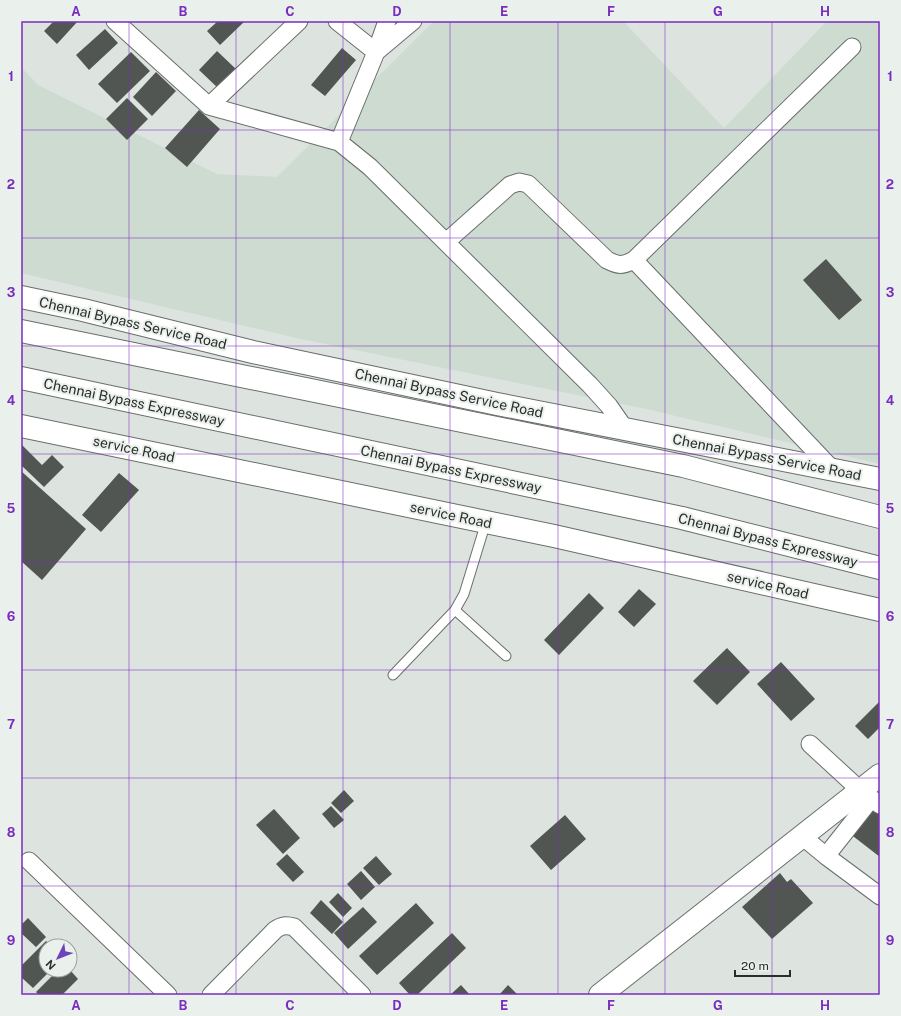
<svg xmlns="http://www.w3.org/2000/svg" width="901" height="1016" viewBox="0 0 901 1016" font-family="'Public Sans',sans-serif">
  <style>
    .built { fill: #cedbd1 }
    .building { fill: #515652 }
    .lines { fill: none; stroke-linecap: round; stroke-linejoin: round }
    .service-casing { stroke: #696f6b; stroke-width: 11 }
    .minor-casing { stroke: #696f6b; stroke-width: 19 }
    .tertiary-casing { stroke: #696f6b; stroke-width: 24 }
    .trunk-casing { stroke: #696f6b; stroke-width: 24 }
    .service { stroke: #fff; stroke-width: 9 }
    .minor { stroke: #fff; stroke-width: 17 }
    .tertiary { stroke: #fff; stroke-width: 22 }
    .trunk { stroke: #fff; stroke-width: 22 }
    .grid { fill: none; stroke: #7b2cbf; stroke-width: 1; stroke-opacity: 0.55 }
    .labels { text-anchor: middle; stroke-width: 4; stroke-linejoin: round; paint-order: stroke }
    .street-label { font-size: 14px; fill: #2b2d2b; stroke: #eaf0ec }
    .neatline { fill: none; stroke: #7b2cbf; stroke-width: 1.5 }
    .grid-label { font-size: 13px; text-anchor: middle; font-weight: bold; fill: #7b2cbf }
  </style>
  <rect width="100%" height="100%" fill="#dde3df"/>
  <path class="built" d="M434,21H623L724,128L827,21H880V464L646,409L296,338L21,273V67L38,85L217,174L277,177Z"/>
  <path class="building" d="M54,21H78L57,44L44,31Z
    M218,21H245L220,45L207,31Z
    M105,29L118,43L89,70L76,55Z
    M342,48L356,60L325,96L311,85Z
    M217,51L237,70L219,89L199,70Z
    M131,52L150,71L117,103L98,84Z
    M156,72L176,91L152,116L133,97Z
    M127,98L148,119L127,140L106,119Z
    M199,110L220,129L187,167L165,148Z
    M826,259L862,300L839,320L803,280Z
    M21,444L42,465L52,455L64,467L44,487L21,465Z
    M21,471L86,529L42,580L21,561Z
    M119,473L139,490L101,532L82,515Z
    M639,589L656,604L634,627L618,612Z
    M589,593L604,608L559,655L544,640Z
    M727,648L750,672L717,705L693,681Z
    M781,662L815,699L791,721L757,684Z
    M880,701V727L868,739L855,726Z
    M344,790L354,801L341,813L331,803Z
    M871,805L880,812V857L849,833Z
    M331,806L344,820L334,828L322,814Z
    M274,809L300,838L283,854L256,825Z
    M565,815L586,839L551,870L530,846Z
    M287,854L304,872L293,882L276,864Z
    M376,856L392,874L379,885L363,868Z
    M361,871L375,887L361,900L347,884Z
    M780,873L787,882L791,879L813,903L772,939L742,907Z
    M338,893L352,908L343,917L329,902Z
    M321,900L343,922L332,934L310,913Z
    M416,903L434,923L377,975L359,956Z
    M363,907L377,922L348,949L334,933Z
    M28,918L46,937L36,947L21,933V925Z
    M452,933L466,948L417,995H410L399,983Z
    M46,941L51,946H46V970H51L33,988L21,977V966Z
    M58,970H70L78,979L62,995H39L36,992Z
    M461,985L470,995H450Z
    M508,985L518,995H499Z"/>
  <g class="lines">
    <defs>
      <path id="service" d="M455,610L506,656
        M393,675L455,610L464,594L486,522"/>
      <path id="minor" d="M115,21L209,106L339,142L370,167L590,385L609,406L625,429
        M337,21L376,52L413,21
        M209,106L299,21
        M339,142L376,52L387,21
        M446,242L510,185L519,182L528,184L607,260C619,266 622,266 634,260L852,47
        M634,260L833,470
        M810,744L860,790L880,805
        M803,837L826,856L880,896
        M826,856L871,799
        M29,861L168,995
        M211,995L275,930C282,925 286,925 294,927L362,995"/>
      <path id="tertiary" d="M21,297L83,310L253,352L497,404L880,479
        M21,426L554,536L880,610
        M600,995L880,775"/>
      <path id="trunk" d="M21,331L683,466L880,517
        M21,378L682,518L880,568"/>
    </defs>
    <use href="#service" class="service-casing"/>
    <use href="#minor" class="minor-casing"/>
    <use href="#tertiary" class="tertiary-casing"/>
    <use href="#trunk" class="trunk-casing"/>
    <use href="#service" class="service"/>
    <use href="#minor" class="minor"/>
    <use href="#tertiary" class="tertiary"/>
    <use href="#trunk" class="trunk"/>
  </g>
  <path class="grid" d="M129,21V995M236,21V995M343,21V995M450,21V995M558,21V995M665,21V995M772,21V995M21,130H880M21,238H880M21,346H880M21,454H880M21,562H880M21,670H880M21,778H880M21,886H880"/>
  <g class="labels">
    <g class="street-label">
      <text transform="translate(133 323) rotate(13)" y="5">Chennai Bypass Service Road</text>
      <text transform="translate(449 393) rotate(12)" y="5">Chennai Bypass Service Road</text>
      <text transform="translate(134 402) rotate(12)" y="5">Chennai Bypass Expressway</text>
      <text transform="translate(134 449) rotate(12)" y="5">service Road</text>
      <text transform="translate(767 457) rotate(11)" y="5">Chennai Bypass Service Road</text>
      <text transform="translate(451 469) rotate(12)" y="5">Chennai Bypass Expressway</text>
      <text transform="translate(451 515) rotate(12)" y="5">service Road</text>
      <text transform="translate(768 540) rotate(14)" y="5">Chennai Bypass Expressway</text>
      <text transform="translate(768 585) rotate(13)" y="5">service Road</text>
    </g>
  </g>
  <rect width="901" height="1016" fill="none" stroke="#eaf0ec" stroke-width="44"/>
  <g transform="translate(58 958) rotate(227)"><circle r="19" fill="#eaf0ec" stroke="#9ea29f"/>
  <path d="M0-3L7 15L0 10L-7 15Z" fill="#6e42ba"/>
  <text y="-6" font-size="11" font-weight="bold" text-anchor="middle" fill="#2b2d2b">N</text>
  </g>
  <path d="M735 970v6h55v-6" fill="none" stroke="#2b2d2b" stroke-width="2"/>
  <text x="741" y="970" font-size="12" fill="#2b2d2b" stroke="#eaf0ec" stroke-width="3" paint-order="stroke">20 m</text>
  <rect x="22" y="22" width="857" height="972" class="neatline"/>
  <g class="grid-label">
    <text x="76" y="16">A</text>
    <text x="183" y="16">B</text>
    <text x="290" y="16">C</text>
    <text x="397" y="16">D</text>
    <text x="504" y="16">E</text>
    <text x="611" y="16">F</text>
    <text x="718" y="16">G</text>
    <text x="825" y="16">H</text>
    <text x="11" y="81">1</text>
    <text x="890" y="81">1</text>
    <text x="11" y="189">2</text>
    <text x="890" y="189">2</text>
    <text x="11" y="297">3</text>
    <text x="890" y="297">3</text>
    <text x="11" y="405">4</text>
    <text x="890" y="405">4</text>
    <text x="11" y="513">5</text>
    <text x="890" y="513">5</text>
    <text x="11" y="621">6</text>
    <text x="890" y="621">6</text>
    <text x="11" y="729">7</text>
    <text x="890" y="729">7</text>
    <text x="11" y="837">8</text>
    <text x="890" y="837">8</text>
    <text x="11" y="945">9</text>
    <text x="890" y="945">9</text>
    <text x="76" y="1010">A</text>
    <text x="183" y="1010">B</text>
    <text x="290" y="1010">C</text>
    <text x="397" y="1010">D</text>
    <text x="504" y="1010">E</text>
    <text x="611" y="1010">F</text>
    <text x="718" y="1010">G</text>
    <text x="825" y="1010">H</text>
  </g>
</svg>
